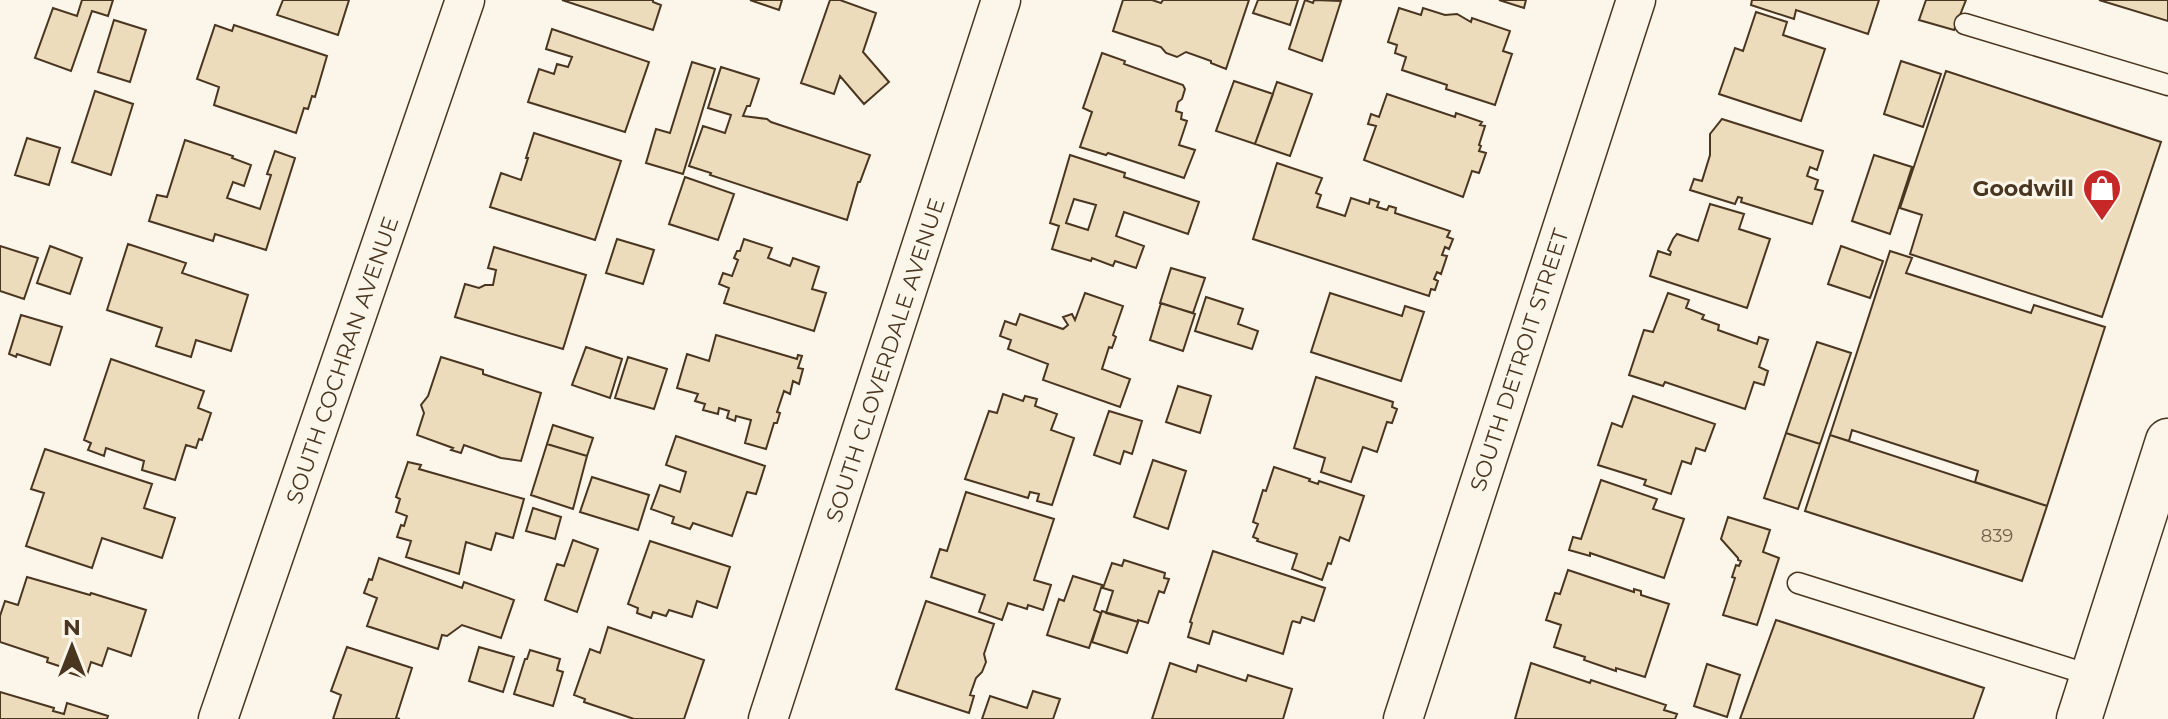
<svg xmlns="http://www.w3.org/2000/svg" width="2168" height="719" viewBox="0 0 2168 719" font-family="Montserrat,sans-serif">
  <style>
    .building { fill: #ecdcbc; stroke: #4a3520; stroke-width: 2; fill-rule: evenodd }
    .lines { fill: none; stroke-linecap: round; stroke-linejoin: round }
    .service-casing { stroke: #4a3520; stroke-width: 23 }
    .minor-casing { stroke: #4a3520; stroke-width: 41 }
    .primary-casing { stroke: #4a3520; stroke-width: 47 }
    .service { stroke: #fbf6e9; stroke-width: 20 }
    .minor { stroke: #fbf6e9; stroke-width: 38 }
    .primary { stroke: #fbf6e9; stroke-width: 44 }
    .labels { text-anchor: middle; stroke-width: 6; stroke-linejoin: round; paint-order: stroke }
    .number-label { font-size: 18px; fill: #725f47 }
    .poi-label { font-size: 22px; font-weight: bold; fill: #4a3520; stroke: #fbf6e9; text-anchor: end }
    .street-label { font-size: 22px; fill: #4a3520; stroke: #fbf6e9 }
  </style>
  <rect width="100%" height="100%" fill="#fbf6e9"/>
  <path class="building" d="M82,0H113L108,16L92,11L71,71L35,58L53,8L77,16Z
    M283,0H349L338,35L277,15Z
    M562,0H653V2L661,5L653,30Z
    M750,0H782L779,10Z
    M830,0H840L876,13L863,52L889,82L864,104L840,76L834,94L801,83Z
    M1123,0H1152L1161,3L1163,0H1249L1226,69L1211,63V61L1186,52L1177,57L1166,53L1161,47L1113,31Z
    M1258,0H1298L1290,25L1253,13Z
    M1305,0L1313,3L1314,0L1341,1L1322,61L1289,49Z
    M1499,0H1526L1524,8Z
    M1752,0H1879L1868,34L1796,10L1794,19L1751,5Z
    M1926,0H1966L1954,30L1919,20Z
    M2099,0H2168V21Z
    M1399,8L1421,15L1423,8L1445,15L1457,14L1471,22L1472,18L1510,31L1503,51L1512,54L1495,105L1446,89L1447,85L1402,70L1406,57L1395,53L1397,45L1388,42Z
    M1756,12L1787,22L1783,35L1825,49L1801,121L1719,94L1735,48L1743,51Z
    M114,20L146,30L130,82L98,72Z
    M215,25L232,31L234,25L327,56L315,97L312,96L308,109L304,108L296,133L214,105L219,87L197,79Z
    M552,29L649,62L625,132L528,102L539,69L554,74L557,64L568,67L572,57L546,49Z
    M1102,53L1125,61L1124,64L1183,85L1185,89L1182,99L1178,102L1176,111L1182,113L1181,119L1187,121L1179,145L1195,150L1184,178L1108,153L1106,155L1080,147L1092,112L1083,108Z
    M1901,61L1941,74L1923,127L1884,114Z
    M692,62L715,69L683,174L646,163L656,129L670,133Z
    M721,67L759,79L750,106H747L743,116L767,119L771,122L870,155L860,182H858L847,220L710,175L711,173L689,166L703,126L725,133L731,115L708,108Z
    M1946,71L2161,142L2102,317L1910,254L1922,215L1900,208Z
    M1234,81L1273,94L1255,144L1216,131Z
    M1277,82L1312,94L1290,156L1255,144Z
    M95,91L133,104L111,175L72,162Z
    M1387,94L1455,117L1456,113L1482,122L1480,125L1485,126L1479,145L1481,146L1479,151L1486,153L1479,173L1472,171L1463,197L1364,160L1376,126L1368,124L1371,114L1379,117Z
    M1722,119L1823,151L1817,170L1810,167L1807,176L1818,180L1815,189L1823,191L1812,224L1741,202L1742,198L1738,197L1735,204L1690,190L1694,179L1702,181L1710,155V134Z
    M534,133L621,161L595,240L490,207L501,173L521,180L528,158H526Z
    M27,138L60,148L49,185L15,175Z
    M185,140L233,156L232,158L251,165L244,186L233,182L227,198L260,209L271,175L267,174L275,151L295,158L266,250L215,234L213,241L149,221L157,195L167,197Z
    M1070,155L1125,173L1124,177L1199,202L1188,234L1124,212L1116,236L1144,246L1136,268L1115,261L1113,266L1092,258L1091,261L1052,249L1059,226L1050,223ZM1074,199L1096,205L1088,230L1066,223Z
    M1874,155L1912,167L1890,234L1852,221Z
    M1277,163L1322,178L1316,193L1321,195L1317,207L1345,216L1351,198L1369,204L1370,199L1379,202L1377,207L1387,210L1389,206L1396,208L1395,213L1450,231L1447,237L1453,239L1449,249L1445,247L1442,255L1447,256L1441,274L1437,272L1434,279L1438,281L1435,290L1431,289L1429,296L1253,239Z
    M685,177L734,194L718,240L669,224Z
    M1710,204L1744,214L1739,229L1770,239L1747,308L1650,276L1658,251L1670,255L1671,252L1668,250L1673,239L1677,234L1698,241Z
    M617,239L654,250L643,284L606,273Z
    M744,239L772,248L768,258L790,266L793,258L819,267L812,289L826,293L814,331L724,303L729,288L719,284L723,273L732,276L738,260L734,258L737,251H740Z
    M128,244L186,263L182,273L248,295L231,351L196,340L191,357L156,346L162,328L107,310Z
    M0,246L38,258L24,299L0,291Z
    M50,246L82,258L70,294L37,283Z
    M1841,246L1883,261L1870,298L1828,284Z
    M494,247L586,275L563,349L455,317L465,284L479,288L485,285H493L496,270L488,268Z
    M1890,251L1912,258L1906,273L2031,313L2034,305L2105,327L2047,506L1975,482L1978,471L1852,430L1849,441L1830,435Z
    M1171,268L1205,278L1193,313L1160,303Z
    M1085,293L1123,306L1113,335L1116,337L1112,348L1109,347L1102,369L1130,379L1120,407L1043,380L1048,364L1008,349L1011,340L1000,336L1005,321L1016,325L1020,314L1063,329L1068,325L1063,317L1072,314L1075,320Z
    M1330,293L1402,316L1405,306L1424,312L1401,381L1311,352Z
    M1668,293L1689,300L1686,308L1704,315L1702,319L1719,325L1718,330L1757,344L1759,337L1768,340L1759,367L1768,371L1764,385L1754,382L1745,409L1665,382L1663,386L1629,375L1644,330L1653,332Z
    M1206,297L1243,309L1238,324L1258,331L1252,349L1195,331Z
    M1161,303L1195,314L1183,351L1150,340Z
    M21,315L62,327L50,365L17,354L16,357L9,354Z
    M716,335L797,359L798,355L802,356L798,368L803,369L799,384L793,381L790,394L784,391L777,412L780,413L777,423H774L766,449L745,443L751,420L736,416L735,421L727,418L729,411L719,408L718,414L703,410L705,404L695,401L698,394L677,388L687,354L709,361Z
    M1817,342L1851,353L1820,444L1786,433Z
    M586,347L622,359L610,398L572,385Z
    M441,357L483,370V374L541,393L521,461L501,458L464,445L461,453L451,450L453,448L417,435L424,413L421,405L428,396Z
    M628,357L667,369L654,409L615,398Z
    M111,359L204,391L198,408L211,413L202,440L199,439L196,448L186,445L175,480L142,470L144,461L106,448L104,456L88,450L91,443L84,440Z
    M1316,377L1393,402L1392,407L1397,409L1392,423L1387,422L1377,452L1363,447L1351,482L1321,472L1325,458L1294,448Z
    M1178,386L1211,396L1200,433L1166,422Z
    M1003,394L1023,401L1025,396L1037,399L1035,406L1057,414L1051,430L1074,438L1052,505L1037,501L1039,494L1030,492L1028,498L965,479L989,411L997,413Z
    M1633,396L1715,424L1705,451L1696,448L1691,464L1682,461L1671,494L1644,485L1646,480L1598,465L1612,423L1622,427Z
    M1109,411L1142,421L1132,454L1124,451L1120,464L1094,455Z
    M553,425L593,438L587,456L547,444Z
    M1786,433L1820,444L1798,509L1764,498Z
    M1830,435L2047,506L2022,581L1805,511Z
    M676,436L765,466L756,494L747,492L732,536L693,523L690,529L672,523L674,517L651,509L660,485L680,492L686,472L666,465Z
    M547,444L587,456L573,509L531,495Z
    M45,449L152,484L144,508L175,518L162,558L102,538L92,568L26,546L44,493L31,489Z
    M1153,460L1186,471L1168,529L1134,517Z
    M408,462L421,465L419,469L524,499L513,538L496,533L491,550L466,542L459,574L406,557L411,541L397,537L401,525L404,526L407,516L396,512L400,499L396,497Z
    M1274,467L1310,479L1309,481L1318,484L1319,481L1364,496L1349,541L1340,537L1331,564L1328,563L1322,580L1292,569L1297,554L1257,541L1258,539L1253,537L1258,524L1253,522L1263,490L1266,491Z
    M592,477L649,495L638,530L580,512Z
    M1601,480L1657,499L1653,509L1684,519L1664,578L1590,553V556L1569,550L1573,537L1581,539Z
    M966,492L1054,519L1034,580L1051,585L1043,610L1028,605L1027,609L1008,603L1002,620L979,612L985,595L931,577L940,549L947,551Z
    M533,508L561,517L555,539L526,531Z
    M1728,517L1770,530L1763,552L1779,558L1757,625L1723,615L1735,578L1732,577L1736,565L1739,566L1741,561L1738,560V558L1721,539Z
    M573,540L598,549L577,612L545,600L557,564L564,566Z
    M650,541L730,567L717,608L697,601L692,617L669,610L666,616L653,612L651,618L637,613L638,608L628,604Z
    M1213,551L1325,588L1314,621L1302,617L1300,623L1293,621L1292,622L1283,654L1213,631L1209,644L1188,637L1192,623L1190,622Z
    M379,558L462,588L464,582L514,600L501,638L462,625L447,636L442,635L438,649L367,626L377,598L364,593L369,579L372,580Z
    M1124,560L1165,573L1164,578L1169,579L1164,593L1159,591L1148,623L1138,620V622L1106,613L1113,591L1103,588L1112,563L1122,566Z
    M1568,570L1634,592V589L1641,591V595L1669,604L1645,677L1616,668V671L1584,660L1585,657L1554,647L1561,625L1546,620L1555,593L1560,594Z
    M1073,576L1102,585L1094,610L1101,613L1089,648L1047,635L1059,599L1064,601Z
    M27,577L90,595L91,593L146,610L131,656L108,648L102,666L91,662L86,678L64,671L65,668L47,662L48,658L0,642V616L5,601L18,605Z
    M926,601L994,624L984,654L986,662L982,672L976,678L970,695L974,696L969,713L896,689Z
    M1102,611L1138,622L1127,653L1092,642Z
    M1776,620L1984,688L1973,719H1740Z
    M608,627L704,660L684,719H634L584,702L585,699L574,695L590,649L600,653Z
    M347,647L412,668L396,718L400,719H333L341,695L331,691Z
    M479,647L514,657L503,692L469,681Z
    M530,650L560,659L557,670L563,672L553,706L514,694L525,659H527Z
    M1170,663L1196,672L1198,665L1246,681L1248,675L1292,689L1283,719H1152Z
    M1531,663L1590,683L1591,680L1666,705L1664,710L1677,714L1675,719H1515Z
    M1707,664L1740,675L1727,717L1694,706Z
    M1033,691L1060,699L1053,719H982L990,696L1027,708Z
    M0,692L54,708L53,711L64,714L67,703L108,716L107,719H0Z"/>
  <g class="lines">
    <defs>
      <path id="service" d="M1965,24L2168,85
        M1798,583L2093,676"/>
      <path id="minor" d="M218,719L465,0
        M768,719L1001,0
        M1403,719L1636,0"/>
      <path id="primary" d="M2079,719L2168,441"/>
    </defs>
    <use href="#service" class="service-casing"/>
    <use href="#minor" class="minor-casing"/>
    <use href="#primary" class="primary-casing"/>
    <use href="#service" class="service"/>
    <use href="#minor" class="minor"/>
    <use href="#primary" class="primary"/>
  </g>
  <defs>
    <symbol id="shop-pin" viewBox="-11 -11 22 30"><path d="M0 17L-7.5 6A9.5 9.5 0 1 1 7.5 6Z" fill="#c62828" stroke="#fbf6e9"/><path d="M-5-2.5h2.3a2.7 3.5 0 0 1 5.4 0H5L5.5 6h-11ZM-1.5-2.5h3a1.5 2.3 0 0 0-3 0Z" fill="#fff"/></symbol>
  </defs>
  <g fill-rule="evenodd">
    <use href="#shop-pin" x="2080" y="166" width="44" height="60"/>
  </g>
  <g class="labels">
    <g class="number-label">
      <text x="1997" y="542">839</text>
    </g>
    <g class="poi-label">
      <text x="2074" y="196">Goodwill</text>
    </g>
    <g class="street-label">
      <text transform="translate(342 360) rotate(-71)" y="8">SOUTH COCHRAN AVENUE</text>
      <text transform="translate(885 360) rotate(-72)" y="8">SOUTH CLOVERDALE AVENUE</text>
      <text transform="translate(1519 360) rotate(-72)" y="8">SOUTH DETROIT STREET</text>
    </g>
  </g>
  <g transform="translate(72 647)" stroke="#fbf6e9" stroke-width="6" paint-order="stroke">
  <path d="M0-6L14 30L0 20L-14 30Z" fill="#4a3520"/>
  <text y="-12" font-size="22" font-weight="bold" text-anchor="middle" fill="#4a3520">N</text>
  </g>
</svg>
